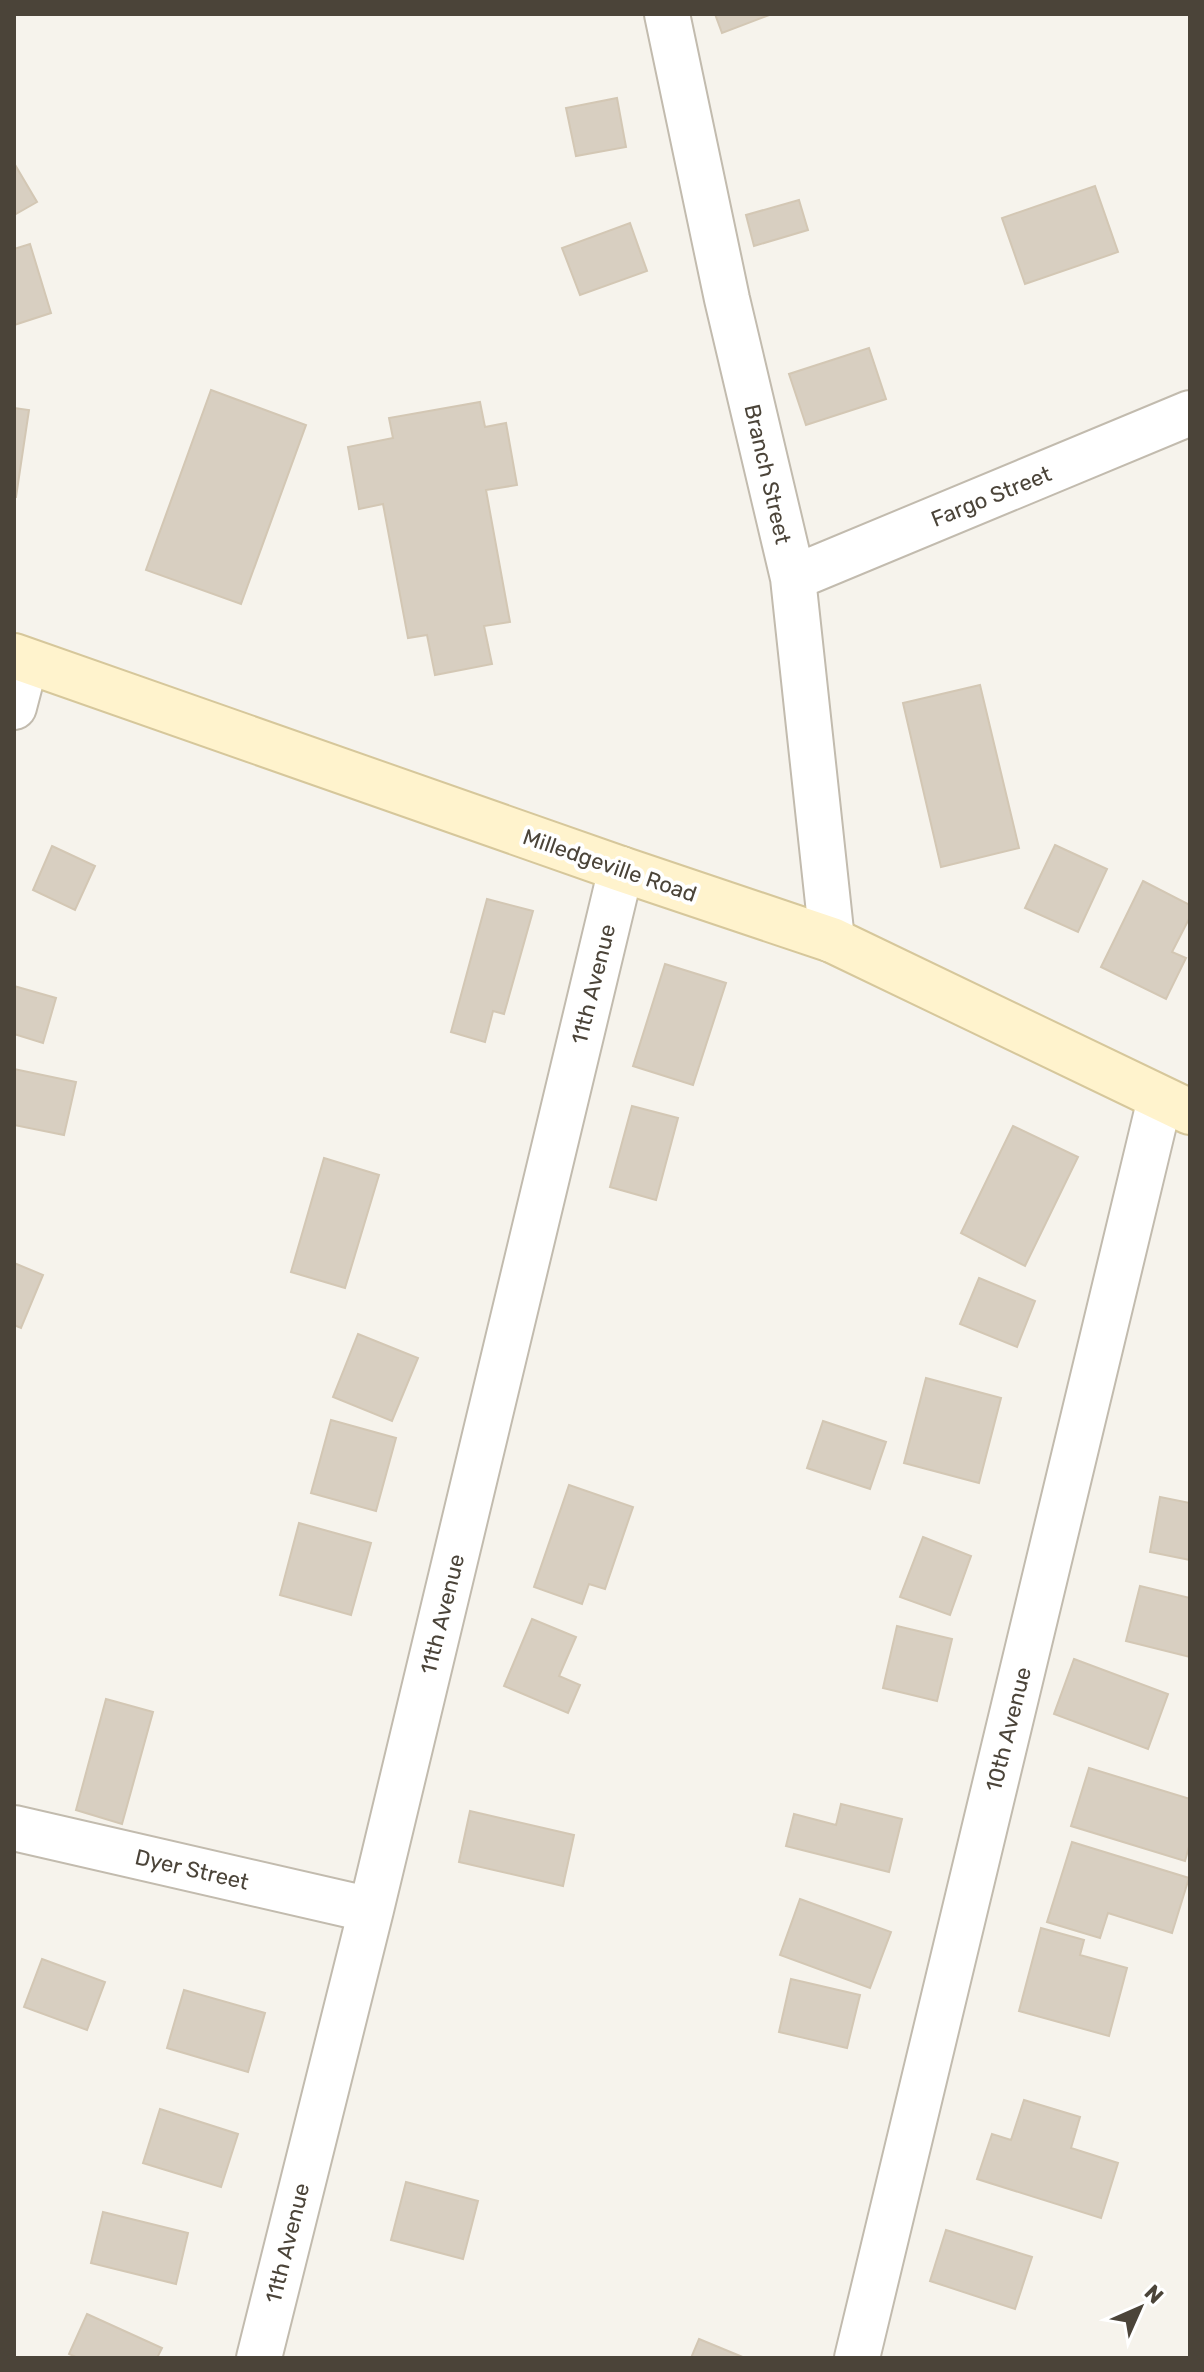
<svg xmlns="http://www.w3.org/2000/svg" width="1204" height="2372" viewBox="0 0 1204 2372" font-family="Rubik,sans-serif">
  <style>
    .building { fill: #d8cfc1; stroke: #d3c7b4; stroke-width: 2 }
    .lines { fill: none; stroke-linecap: round; stroke-linejoin: round }
    .minor-casing { stroke: #c2bbae; stroke-width: 48 }
    .secondary-casing { stroke: #d6c79b; stroke-width: 48 }
    .minor { stroke: #fff; stroke-width: 44 }
    .secondary { stroke: #fff3cd; stroke-width: 44 }
    .labels { text-anchor: middle; stroke-width: 8; stroke-linejoin: round; paint-order: stroke }
    .street-label { font-size: 22px; fill: #4b4439; stroke: #fff }
  </style>
  <rect width="100%" height="100%" fill="#f6f3ec"/>
  <path class="building" d="M715,14H772L722,33Z
    M617,98L626,147L576,156L566,108Z
    M14,163L37,202L14,215Z
    M1095,186L1118,252L1025,284L1002,218Z
    M799,200L808,230L754,246L746,215Z
    M630,223L647,271L580,295L562,248Z
    M30,244L51,313L14,325V249Z
    M869,348L886,399L806,425L789,374Z
    M211,390L306,425L241,604L146,570Z
    M480,402L485,427L506,423L517,485L486,490L510,622L484,626L492,664L435,675L427,635L408,638L383,504L359,509L348,447L393,438L389,418Z
    M14,408L29,410L16,497H14Z
    M980,685L1019,848L941,867L903,703Z
    M1055,845L1107,869L1078,932L1025,908Z
    M52,846L95,866L75,910L33,890Z
    M1143,881L1190,905V917L1172,952L1186,958L1166,999L1101,967Z
    M487,899L533,911L504,1014L493,1011L485,1042L451,1032Z
    M665,964L726,983L693,1085L633,1066Z
    M14,986L56,998L43,1043L14,1034Z
    M14,1069L76,1082L64,1135L14,1125Z
    M632,1106L678,1118L656,1200L610,1187Z
    M1013,1126L1078,1157L1025,1266L961,1233Z
    M324,1158L379,1175L345,1288L291,1272Z
    M14,1263L43,1275L21,1328L14,1325Z
    M979,1278L1035,1301L1017,1347L960,1324Z
    M358,1334L418,1358L392,1421L333,1397Z
    M926,1378L1001,1398L979,1483L904,1463Z
    M331,1420L396,1438L376,1511L311,1493Z
    M823,1421L886,1442L870,1489L807,1468Z
    M569,1485L633,1507L605,1589L589,1584L582,1604L534,1587Z
    M1160,1497L1190,1503V1560L1150,1552Z
    M299,1523L371,1543L351,1615L280,1595Z
    M923,1537L971,1556L950,1615L900,1597Z
    M1140,1586L1190,1598V1657L1126,1641Z
    M532,1619L576,1637L559,1676L580,1685L568,1713L504,1686Z
    M897,1626L952,1639L937,1701L883,1688Z
    M1074,1659L1168,1694L1148,1749L1054,1714Z
    M106,1699L153,1712L122,1824L76,1810Z
    M1089,1768L1190,1799V1843L1185,1861L1071,1826Z
    M841,1804L902,1819L889,1872L786,1846L794,1814L836,1825Z
    M470,1811L574,1835L563,1886L459,1862Z
    M1072,1842L1189,1878L1172,1933L1108,1913L1100,1938L1047,1922Z
    M800,1899L891,1932L870,1988L780,1955Z
    M1041,1928L1084,1940L1080,1955L1127,1968L1109,2036L1019,2011Z
    M42,1959L105,1982L87,2030L24,2007Z
    M791,1979L860,1995L847,2048L779,2032Z
    M184,1990L265,2013L248,2072L167,2048Z
    M1024,2100L1080,2117L1071,2148L1118,2163L1101,2218L977,2179L992,2134L1011,2140Z
    M160,2109L238,2134L221,2187L143,2163Z
    M406,2182L478,2201L463,2259L391,2240Z
    M103,2212L188,2233L176,2284L91,2263Z
    M946,2230L1032,2257L1015,2309L930,2281Z
    M87,2314L162,2348L157,2358H78L69,2354Z
    M699,2339L745,2358H691Z"/>
  <g class="lines">
    <defs>
      <path id="minor" d="M667,14L727,299L793,578L832,940
        M793,578L1190,413
        M14,707L26,661
        M14,1828L371,1910
        M259,2358L371,1910L621,869
        M857,2358L1160,1099"/>
      <path id="secondary" d="M14,656L621,869L832,940L1190,1112"/>
    </defs>
    <use href="#minor" class="minor-casing"/>
    <use href="#secondary" class="secondary-casing"/>
    <use href="#minor" class="minor"/>
    <use href="#secondary" class="secondary"/>
  </g>
  <g class="labels">
    <g class="street-label">
      <text transform="translate(768 474) rotate(77)" y="8">Branch Street</text>
      <text transform="translate(991 496) rotate(-22)" y="8">Fargo Street</text>
      <text transform="translate(610 865) rotate(19)" y="8">Milledgeville Road</text>
      <text transform="translate(593 984) rotate(-76)" y="8">11th Avenue</text>
      <text transform="translate(442 1614) rotate(-76)" y="8">11th Avenue</text>
      <text transform="translate(1008 1729) rotate(-76)" y="8">10th Avenue</text>
      <text transform="translate(192 1869) rotate(13)" y="8">Dyer Street</text>
      <text transform="translate(287 2243) rotate(-76)" y="8">11th Avenue</text>
    </g>
  </g>
  <rect width="1204" height="2372" fill="none" stroke="#4b4439" stroke-width="32"/>
  <g transform="translate(1140 2308) rotate(45)" stroke="#ffffff" stroke-width="6" paint-order="stroke">
  <path d="M0-6L14 30L0 20L-14 30Z" fill="#4b4439"/>
  <text y="-12" font-size="22" font-weight="bold" text-anchor="middle" fill="#4b4439">N</text>
  </g>
</svg>
